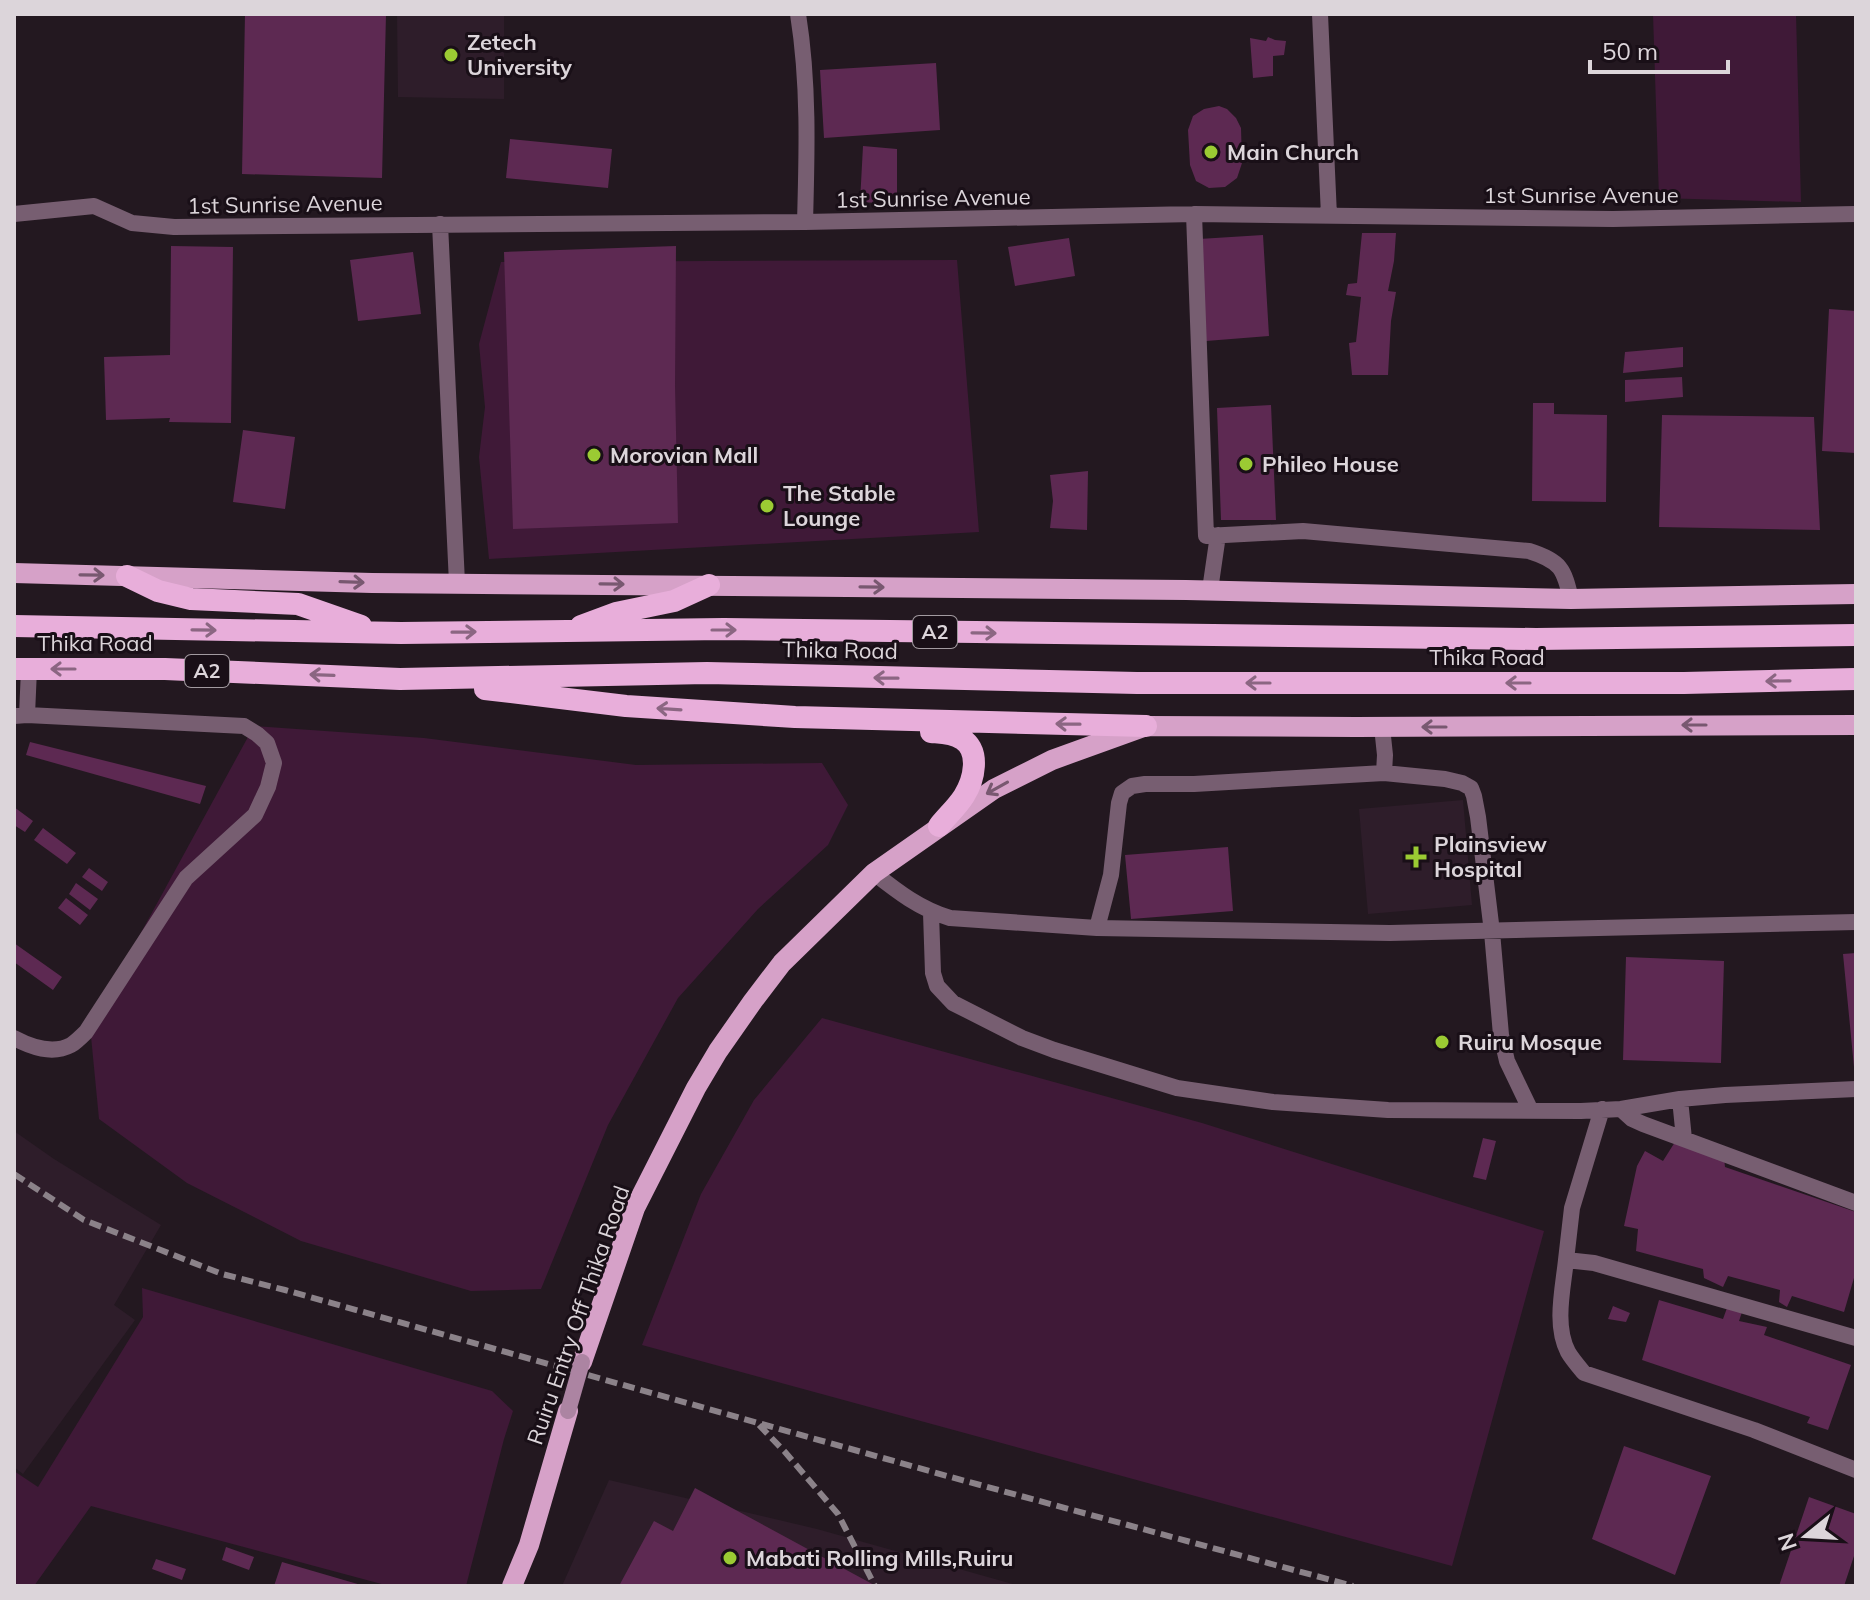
<svg xmlns="http://www.w3.org/2000/svg" width="1870" height="1600" viewBox="0 0 1870 1600" font-family="Mulish,sans-serif">
  <style>
    .built { fill: #2e1d2a }
    .green { fill: #3f1937 }
    .building { fill: #5d2952 }
    .lines { fill: none; stroke-linecap: round; stroke-linejoin: round }
    .minor { stroke: #775e71; stroke-width: 16 }
    .primary { stroke: #d6a1c8; stroke-width: 20 }
    .trunk { stroke: #e8aeda; stroke-width: 22 }
    .rail { stroke: #8b8289; stroke-width: 6; stroke-dasharray: 12 6; stroke-linecap: butt }
    .secondary-bridge { stroke: #ac84a2; stroke-width: 16 }
    .oneway { stroke: #785870 }
    .oneway2 { stroke: #8b6682 }
    .poi-dot { fill: #9bcb33; stroke: #190f17; stroke-width: 3 }
    .labels { text-anchor: middle; stroke-width: 6; stroke-linejoin: round; paint-order: stroke }
    .shield { fill: #190f17; stroke: #a29aa0; stroke-width: 2 }
    .shield-label { font-size: 20px; font-weight: bold; fill: #dcd5da }
    .poi-label { font-size: 22px; font-weight: bold; fill: #dcd5da; stroke: #190f17; text-anchor: start }
    .street-label { font-size: 22px; fill: #dcd5da; stroke: #190f17 }
  </style>
  <rect width="100%" height="100%" fill="#231820"/>
  <path class="built" d="M397,14H504V99L398,97Z
    M1463,800L1472,905L1368,914L1359,809Z
    M14,1131L54,1159L161,1225L114,1305L135,1320L23,1474L14,1467Z
    M609,1480L817,1529L1020,1586H562Z"/>
  <path class="green" d="M1653,14H1796L1801,202L1659,198Z
    M957,260L979,532L489,559L479,457L485,407L479,344L501,262Z
    M254,726L424,738L636,765L822,763L848,805L828,845L758,909L678,998L608,1125L541,1289L471,1291L301,1241L187,1183L99,1119L90,1026Z
    M822,1018L1202,1123L1544,1231L1452,1566L642,1345L701,1194L754,1100Z
    M142,1288L492,1391L513,1411L504,1439L466,1586H389L91,1506L34,1586H14V1471L38,1487L143,1317Z"/>
  <path class="building" d="M245,14H386L382,178L242,174Z
    M1268,37L1275,40L1286,41L1284,55L1273,56V76L1253,78L1250,38L1266,41Z
    M936,63L940,130L824,138L820,70Z
    M1219,106L1227,109L1236,118L1241,128L1242,163L1237,178L1225,187L1209,188L1196,181L1190,165L1188,130L1193,116L1204,109Z
    M510,139L612,149L608,188L506,178Z
    M863,146L897,149V204L860,202Z
    M1362,233H1396L1394,261L1388,291L1396,292L1391,321L1388,375H1352L1349,343L1356,342L1361,297L1346,295L1348,284L1357,283Z
    M1263,235L1269,336L1206,341L1199,239Z
    M1069,238L1075,276L1015,286L1008,247Z
    M171,246L233,247L231,423L169,422L170,418L106,420L104,357L170,355Z
    M676,246L675,386L678,523L513,529L504,252Z
    M413,252L421,314L358,321L350,260Z
    M1829,309L1856,311V453L1822,451Z
    M1683,347V367L1623,373L1625,352Z
    M1682,377L1683,397L1625,402V380Z
    M1533,403H1554V414L1607,415L1606,502L1532,501Z
    M1271,405L1276,520H1221L1217,408Z
    M1662,415L1814,417L1820,530L1659,527Z
    M243,430L295,437L285,509L233,502Z
    M1088,471L1087,530L1050,528L1053,501L1050,475Z
    M30,742L206,786L200,804L26,755Z
    M14,807L33,821L25,832L14,825Z
    M43,828L76,853L67,864L34,840Z
    M1228,847L1233,911L1131,919L1125,855Z
    M89,868L108,882L102,891L82,877Z
    M76,883L98,899L90,910L69,894Z
    M66,898L88,915L80,925L58,908Z
    M14,943L62,977L53,990L14,962Z
    M1856,953V1067H1854L1843,954Z
    M1626,957L1724,961L1721,1063L1623,1060Z
    M1483,1138L1496,1141L1486,1180L1473,1177Z
    M1675,1142L1724,1158L1725,1167L1856,1212V1271L1844,1312L1792,1296L1787,1307L1779,1302L1780,1290L1728,1276L1723,1287L1704,1278L1703,1269L1636,1251L1638,1229L1624,1226L1637,1166L1645,1151L1663,1161Z
    M1659,1300L1723,1319L1727,1308L1742,1312L1739,1321L1767,1327L1764,1335L1851,1365L1828,1430L1807,1423L1810,1417L1642,1360Z
    M1613,1306L1630,1313L1626,1322L1608,1319Z
    M1624,1446L1711,1476L1675,1575L1592,1539Z
    M695,1488L876,1586H619L654,1521L673,1531Z
    M1809,1497L1856,1514V1550L1844,1586H1779Z
    M226,1547L254,1557L249,1570L222,1560Z
    M156,1559L186,1569L182,1580L152,1569Z
    M282,1562L361,1585V1586H274Z"/>
  <g class="lines">
    <path class="minor" d="M798,14C809,83 807,152 805,222
      M1320,14L1329,216
      M14,214L94,206L132,223L174,227L805,222L1194,214L1613,219L1856,214
      M1194,214L1206,536L1303,531L1529,551C1561,561 1564,569 1571,599
      M440,224L457,583
      M1210,590L1218,535
      M27,715L29,669
      M14,716L27,715L244,726L257,734L267,743L274,763L268,787L255,815L186,878L86,1032C82,1036 76,1042 71,1045C52,1055 31,1047 14,1038
      M1382,727L1385,755L1384,773
      M874,873C898,892 920,909 950,918L1097,928L1390,933L1856,922
      M931,913L933,973L937,986L953,1003L1022,1038L1054,1050L1177,1088L1273,1102L1388,1110L1581,1111L1621,1109L1680,1099L1725,1095L1856,1089
      M1097,928L1111,875L1119,803L1122,793L1132,786L1145,784H1194L1384,773L1445,779L1462,783L1471,788L1474,796L1478,817L1492,932L1501,1035L1507,1061L1530,1109
      M1680,1099L1684,1139
      M1621,1109L1632,1119L1643,1124L1856,1203
      M1566,1260L1572,1208L1602,1109
      M1856,1338L1594,1263L1566,1260C1563,1289 1554,1325 1568,1352C1572,1359 1579,1367 1584,1373L1754,1430L1856,1470"/>
    <path class="primary" d="M14,573L372,583L1186,590L1571,599L1856,594
      M582,1362L635,1208L696,1088L718,1051L753,1001L782,963L874,873L994,789L1052,760L1146,726L1356,727L1856,725
      M512,1586L529,1545L568,1411"/>
    <path class="trunk" d="M127,576L158,591L191,599L298,604L361,626
      M14,626L401,633L724,629L1536,639L1856,635
      M581,626L616,613L674,601L709,585
      M14,669H165L400,679L707,673L1137,683H1684L1856,679
      M485,689L626,706L795,717L1146,726
      M931,732C942,733 953,733 962,739C981,751 974,780 964,796C957,807 947,816 939,826"/>
    <path class="rail" d="M14,1174L84,1220L222,1274L285,1290L947,1476L1353,1586
      M759,1425L785,1452L838,1514L875,1586"/>
    <path class="secondary-bridge" d="M568,1411L582,1362"/>
  </g>
  <defs><path id="oneway-shaft" d="M-6 0H5M1.5-3L5.5 0L1.5 3" fill="none" stroke-width="1.6" stroke-linecap="round" stroke-linejoin="round" transform="scale(2)"/></defs>
  <g class="oneway">
    <use href="#oneway-shaft" transform="translate(92 575) rotate(1)"/>
    <use href="#oneway-shaft" transform="translate(352 582) rotate(2)"/>
    <use href="#oneway-shaft" transform="translate(612 584) rotate(1)"/>
    <use href="#oneway-shaft" transform="translate(872 587) rotate(1)"/>
    <use href="#oneway-shaft" transform="translate(1694 725) rotate(180)"/>
    <use href="#oneway-shaft" transform="translate(1434 727) rotate(180)"/>
    <use href="#oneway-shaft" transform="translate(997 788) rotate(151)"/>
  </g>
  <g class="oneway2">
    <use href="#oneway-shaft" transform="translate(204 630) rotate(1)"/>
    <use href="#oneway-shaft" transform="translate(724 630)"/>
    <use href="#oneway-shaft" transform="translate(464 632) rotate(-1)"/>
    <use href="#oneway-shaft" transform="translate(984 633) rotate(1)"/>
    <use href="#oneway-shaft" transform="translate(63 669) rotate(180)"/>
    <use href="#oneway-shaft" transform="translate(322 675) rotate(-178)"/>
    <use href="#oneway-shaft" transform="translate(886 678) rotate(-179)"/>
    <use href="#oneway-shaft" transform="translate(1778 681) rotate(179)"/>
    <use href="#oneway-shaft" transform="translate(1258 683) rotate(180)"/>
    <use href="#oneway-shaft" transform="translate(1518 683) rotate(180)"/>
    <use href="#oneway-shaft" transform="translate(669 709) rotate(-176)"/>
    <use href="#oneway-shaft" transform="translate(1068 724) rotate(-179)"/>
  </g>
  <g class="poi-dot">
    <circle cx="451" cy="55" r="8"/>
    <circle cx="1211" cy="152" r="8"/>
    <circle cx="594" cy="455" r="8"/>
    <circle cx="1246" cy="464" r="8"/>
    <circle cx="767" cy="506" r="8"/>
    <path d="M1412 845h8v8h8v8h-8v8h-8v-8h-8v-8h8z"/>
    <circle cx="1442" cy="1042" r="8"/>
    <circle cx="730" cy="1558" r="8"/>
  </g>
  <g class="labels">
    <g class="shield">
      <rect x="913" y="616" width="44" height="32" rx="6"/>
      <rect x="185" y="655" width="44" height="32" rx="6"/>
    </g>
    <g class="shield-label">
      <text x="935" y="639">A2</text>
      <text x="207" y="678">A2</text>
    </g>
    <g class="poi-label">
      <text x="467" y="50">Zetech<tspan x="467" dy="25">University</tspan></text>
      <text x="1227" y="160">Main Church</text>
      <text x="610" y="463">Morovian Mall</text>
      <text x="1262" y="472">Phileo House</text>
      <text x="783" y="501">The Stable<tspan x="783" dy="25">Lounge</tspan></text>
      <text x="1434" y="852">Plainsview<tspan x="1434" dy="25">Hospital</tspan></text>
      <text x="1458" y="1050">Ruiru Mosque</text>
      <text x="746" y="1566">Mabati Rolling Mills,Ruiru</text>
    </g>
    <g class="street-label">
      <text x="1581" y="203">1st Sunrise Avenue</text>
      <text transform="translate(933 198) rotate(-1)" y="8">1st Sunrise Avenue</text>
      <text transform="translate(285 204) rotate(-1)" y="8">1st Sunrise Avenue</text>
      <text x="95" y="651">Thika Road</text>
      <text transform="translate(840 650) rotate(1)" y="8">Thika Road</text>
      <text x="1487" y="665">Thika Road</text>
      <text transform="translate(578 1315) rotate(-71)" y="8">Ruiru Entry Off Thika Road</text>
    </g>
  </g>
  <rect width="1870" height="1600" fill="none" stroke="#dcd5da" stroke-width="32"/>
  <g transform="translate(1806 1536) rotate(252)" stroke="#190f17" stroke-width="6" paint-order="stroke">
  <path d="M0-6L14 30L0 20L-14 30Z" fill="#dcd5da"/>
  <text y="-12" font-size="22" font-weight="bold" text-anchor="middle" fill="#dcd5da">N</text>
  </g>
  <path d="M1590 60v12h138v-12" fill="none" stroke="#dcd5da" stroke-width="4"/>
  <text x="1602" y="60" font-size="24" fill="#dcd5da" stroke="#190f17" stroke-width="6" paint-order="stroke">50 m</text>
</svg>
